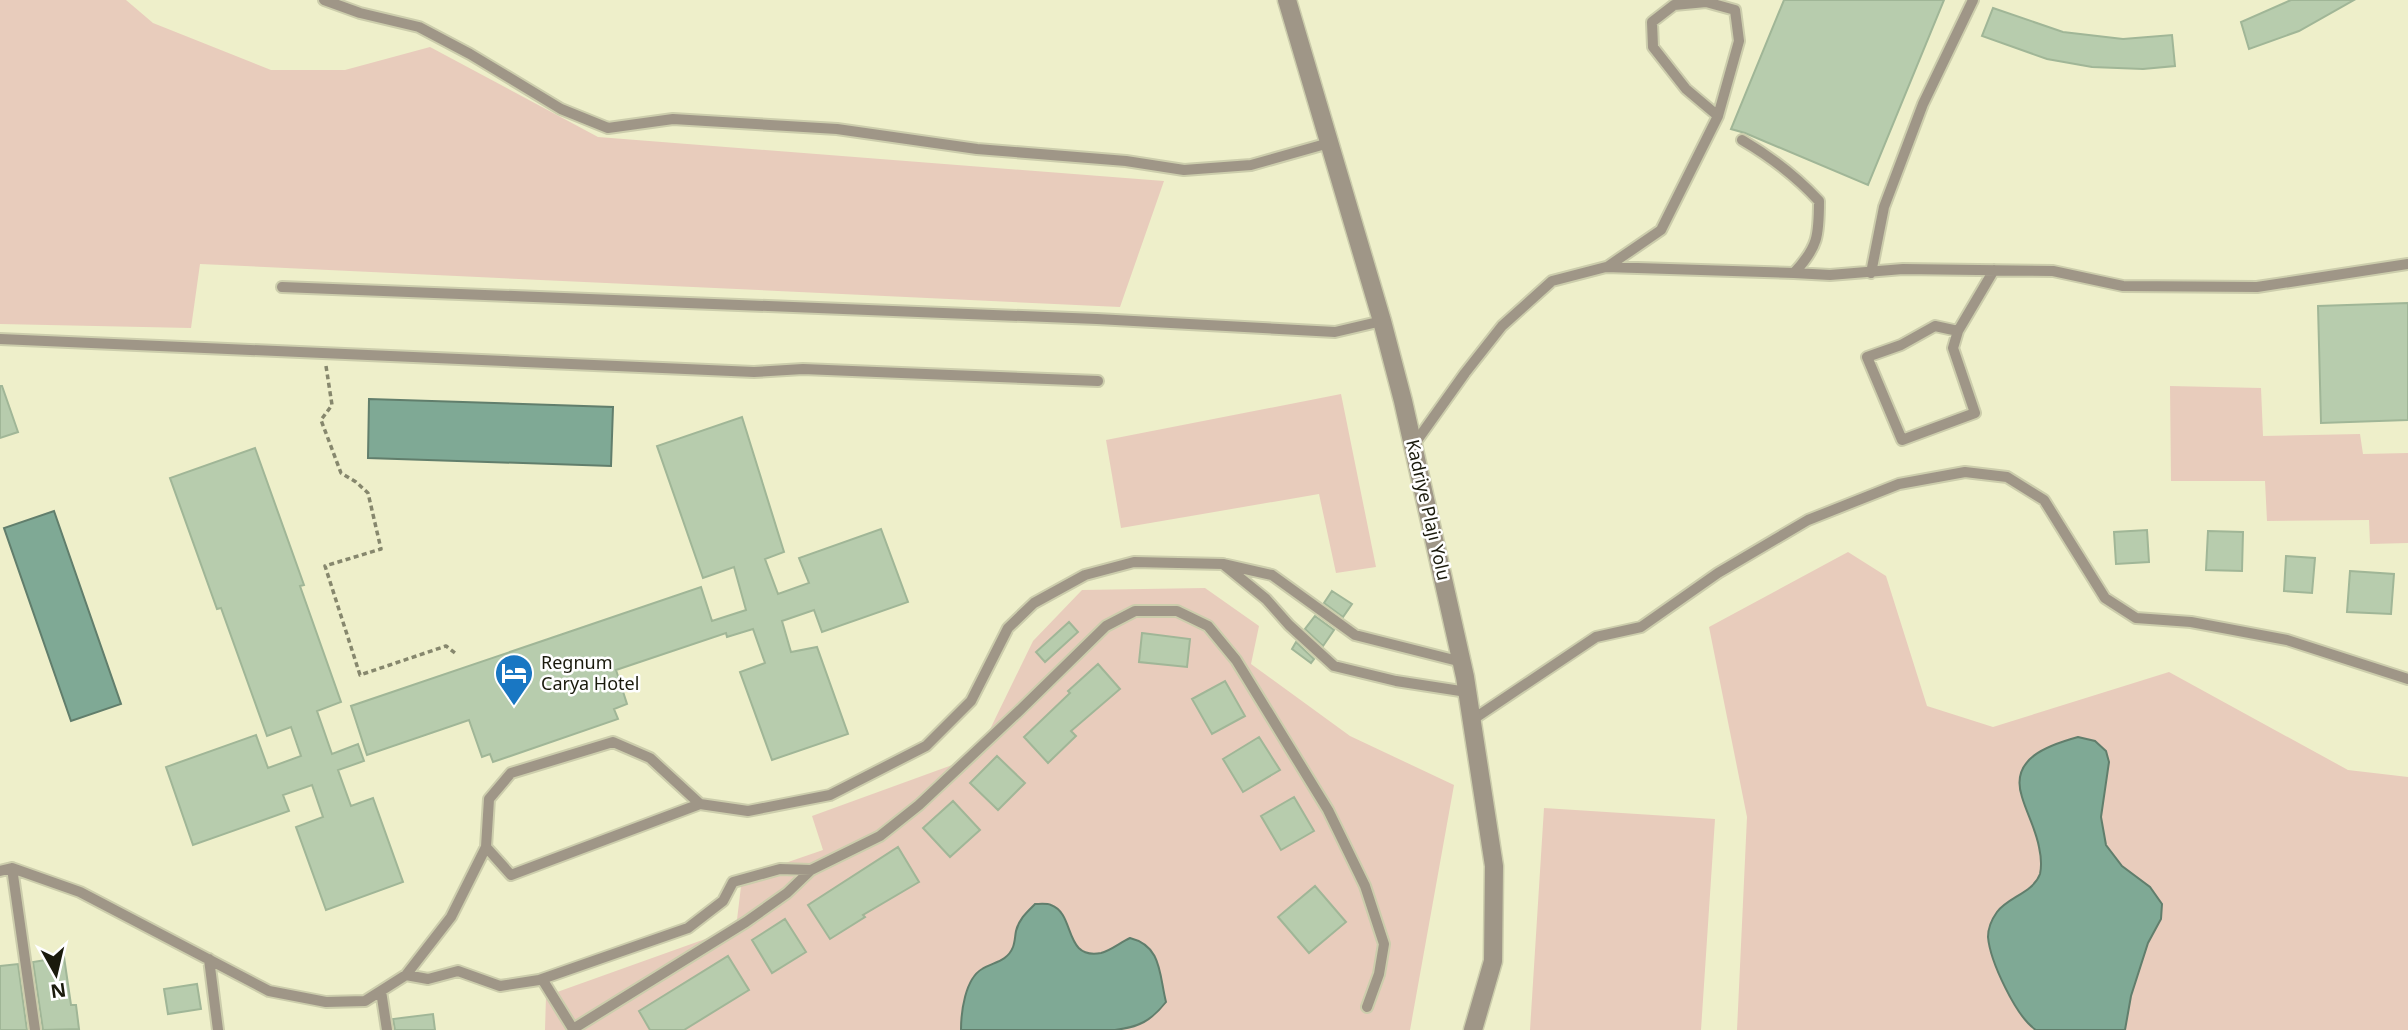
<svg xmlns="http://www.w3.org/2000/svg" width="2408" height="1030" viewBox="0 0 2408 1030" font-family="'Noto Sans',sans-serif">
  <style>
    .green { fill: #e8ccbc }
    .water { fill: #7fa995; stroke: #617e6c; stroke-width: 2 }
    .building { fill: #b7ccad; stroke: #a0b697; stroke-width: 2 }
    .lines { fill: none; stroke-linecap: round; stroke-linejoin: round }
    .service-casing { stroke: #cccdac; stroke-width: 14 }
    .minor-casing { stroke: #cccdac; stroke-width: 21 }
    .path { stroke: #86876d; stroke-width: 3.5; stroke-dasharray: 5 3.5; stroke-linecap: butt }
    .service { stroke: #9f9687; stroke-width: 10 }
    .minor { stroke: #9f9687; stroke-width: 18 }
    .labels { text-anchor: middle; stroke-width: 5; stroke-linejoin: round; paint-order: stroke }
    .street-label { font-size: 18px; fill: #1a1a0c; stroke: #fff }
    .poi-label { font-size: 18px; fill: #1a1a0c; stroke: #fff; text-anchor: start }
  </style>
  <rect width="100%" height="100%" fill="#eeefca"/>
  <path class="green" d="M0,0H126L153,23L271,70H345L430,47L598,137L1164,181L1120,307L200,264L191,328L0,324Z
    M2170,386L2261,388L2263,436L2360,434L2363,454L2408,453V543L2370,544L2369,520L2267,521L2265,481H2171Z
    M1341,394L1376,567L1336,573L1319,494L1121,528L1106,440Z
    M1848,552L1886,576L1927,706L1993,727L2169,672L2348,770L2408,777V1030H1737L1747,817L1709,627Z
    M1205,588L1259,626L1251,664L1350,736L1454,785L1410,1030H545L546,996L736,928L742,878L823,850L812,816L977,756L1033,641L1082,590Z
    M1544,808L1715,819L1701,1030H1530Z"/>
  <path class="water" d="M369,399L613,407L611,466L368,458Z
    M54,511L121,704L71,721L4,528Z
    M2078,737L2095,741L2106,751L2109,762L2101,817L2106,845L2122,866L2150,887L2162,904L2161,919L2148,943L2131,996L2125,1030H2036C2016,1017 1990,961 1988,937C1988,928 1992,919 1997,912C2008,897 2033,893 2040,874C2042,865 2041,856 2039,847C2036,830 2027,814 2022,797C2009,758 2049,745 2078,737Z
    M1035,904C1039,904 1047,903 1051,905C1076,914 1063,960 1101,953C1110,951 1121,942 1130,938C1162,946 1159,974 1166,1002C1151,1021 1139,1027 1115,1030H961C961,1012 965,979 982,969C993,962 1007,962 1013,947C1015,942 1015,936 1016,931C1019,919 1027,912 1035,904Z"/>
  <path class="building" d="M1784,0H1944L1868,185L1745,133L1731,129Z
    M2291,0H2354L2299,31L2249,49L2241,22Z
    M1993,8L2063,32L2123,39L2172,35L2175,66L2143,69L2092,67L2047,59L1982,36Z
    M2408,303V420L2321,423L2318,306Z
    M0,386H2L18,432L0,438Z
    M742,417L784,552L765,559L778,594L809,583L799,558L881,529L908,602L822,632L814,610L782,621L791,652L817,647L848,734L772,760L740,672L765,663L753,629L727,637L726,633L616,670L627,704L614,709L618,719L493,762L490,754L482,757L469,720L367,755L351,706L701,587L712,621L746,610L734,567L703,578L657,446Z
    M255,448L304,585L300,586L341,702L317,711L332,754L358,744L364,761L338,770L351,806L373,798L403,882L326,910L296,827L323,817L312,785L283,795L289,811L193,845L166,767L256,735L268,768L301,756L291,727L267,736L221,608L217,609L170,478Z
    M2147,530L2149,562L2116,564L2114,532Z
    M2208,531L2243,532L2242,571L2206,570Z
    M2286,556L2315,558L2312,593L2284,591Z
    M2350,571L2394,574L2391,614L2347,612Z
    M1332,591L1352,604L1343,617L1324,603Z
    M1315,616L1334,630L1323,646L1305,629Z
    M1069,622L1078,632L1045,662L1036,652Z
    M1142,633L1190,639L1187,667L1139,662Z
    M1296,642L1314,659L1311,663L1292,649Z
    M1098,664L1120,689L1071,731L1076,736L1048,763L1024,737L1070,693L1068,691Z
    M1225,681L1245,716L1212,734L1192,699Z
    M1259,737L1280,770L1243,792L1223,759Z
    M997,756L1025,783L998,810L970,783Z
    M1294,797L1314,831L1281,850L1261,816Z
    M953,801L980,830L950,857L923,828Z
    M898,847L919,882L863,915L865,917L830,939L808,905Z
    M1315,886L1346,922L1309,953L1278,917Z
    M785,919L806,952L772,973L752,940Z
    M728,956L749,990L684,1030H650L639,1011Z
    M64,957L71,1005H76L79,1029L43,1030L33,962Z
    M18,964L27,1030H0V966Z
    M197,984L201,1009L168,1014L164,989Z
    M433,1014L435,1030H395L393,1019Z"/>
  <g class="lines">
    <defs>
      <path id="service" d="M324,0L360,13L419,27L470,54L561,109L608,128L673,119L837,129L977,149L1126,161L1184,170L1251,165L1329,143
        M1607,267L1661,230L1718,116L1739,41L1735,10L1706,2L1674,5L1652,22L1653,47L1686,89L1718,116
        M1794,273L1830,275L1903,269L2053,271L2123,286L2257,287L2408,264
        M1871,273L1884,207L1923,104L1973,0
        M282,287L1097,319L1335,332L1382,321
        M1958,331L1935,326L1901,345L1867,357L1902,440L1975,413L1953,348L1958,331L1994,270
        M0,339L754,372L803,369L1098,381
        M1413,446L1465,373L1502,326L1552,281L1606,267L1794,273C1818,247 1819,236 1819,201C1796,176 1771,157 1742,140
        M1462,662L1355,635L1272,575L1223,564L1266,599L1289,625L1334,666L1396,681L1467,692
        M1472,720L1596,637L1641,627L1718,573L1808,520L1899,484L1965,472L2007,477L2044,500L2105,598L2136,618L2191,622L2287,640L2408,679
        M700,804L511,875L486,847L489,799L511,773L613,742L650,758L700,804L748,811L830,795L926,746L971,701L1008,628L1034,603L1085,575L1134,562L1223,564
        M12,868L35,1030
        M0,871L12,868L80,892L269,991L326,1002L365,1001L406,975L451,917L486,847
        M209,959L218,1030
        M406,975L428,979L458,971L500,986L539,980L688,928L723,901L733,882L780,869L811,870L880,836L919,805L1018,712L1106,626L1135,611H1177L1208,626L1236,660L1328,810L1365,886L1384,944L1379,974L1367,1007
        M542,979L573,1029L746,922L787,893L811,870
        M381,991L387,1030"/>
      <path id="minor" d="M1287,0L1382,321L1403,401L1465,677L1494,866L1493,961L1473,1030"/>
    </defs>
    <use href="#service" class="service-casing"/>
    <use href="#minor" class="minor-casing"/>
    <path class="path" d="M326,366L332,405L321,420L341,473L356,482L368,493L381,549L325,566L360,675L446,646L455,653"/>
    <use href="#service" class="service"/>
    <use href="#minor" class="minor"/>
  </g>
  <defs>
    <symbol id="hotel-pin" viewBox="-11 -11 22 30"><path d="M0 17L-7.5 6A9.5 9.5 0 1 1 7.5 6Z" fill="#1977c3" stroke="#fff"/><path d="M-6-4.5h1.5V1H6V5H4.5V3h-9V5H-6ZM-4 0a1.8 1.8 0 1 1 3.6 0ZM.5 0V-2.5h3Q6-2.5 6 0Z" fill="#fff"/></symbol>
  </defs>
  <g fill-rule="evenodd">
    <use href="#hotel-pin" x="492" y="651" width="44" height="60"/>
  </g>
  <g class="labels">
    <g class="street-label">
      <text transform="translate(1428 510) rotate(77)" y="6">Kadriye Plajı Yolu</text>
    </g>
    <g class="poi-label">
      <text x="541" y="669">Regnum<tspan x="541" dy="21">Carya Hotel</tspan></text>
    </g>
  </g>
  <g transform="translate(56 974) rotate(172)" stroke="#ffffff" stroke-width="5" paint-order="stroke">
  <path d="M0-5L12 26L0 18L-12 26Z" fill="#1a1a0c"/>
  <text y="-10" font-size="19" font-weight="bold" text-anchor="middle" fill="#1a1a0c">N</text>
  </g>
</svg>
